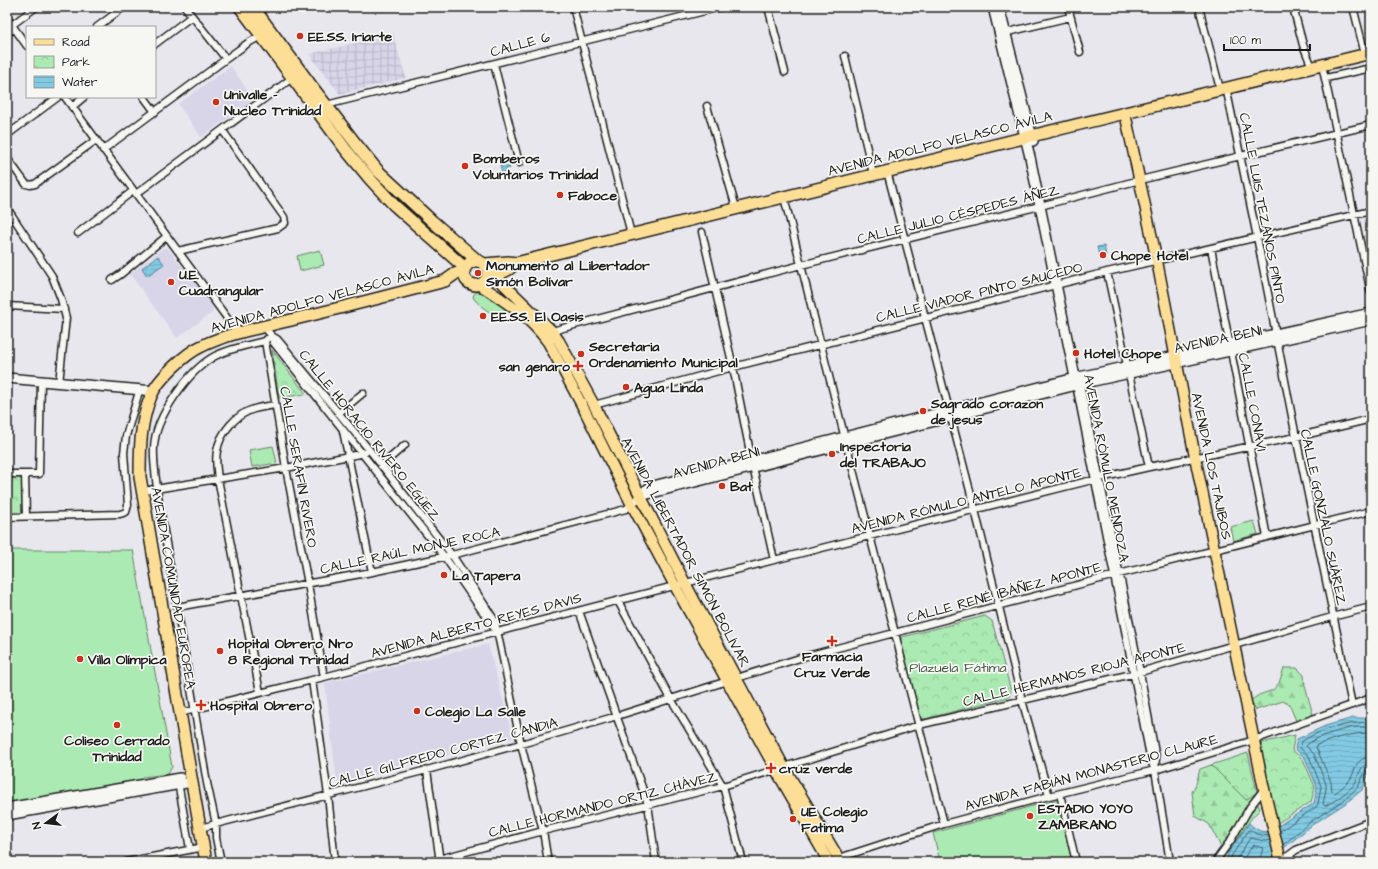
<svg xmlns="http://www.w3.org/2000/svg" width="1378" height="869" viewBox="0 0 1378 869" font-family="'Architects Daughter',sans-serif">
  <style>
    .built { fill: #d8d5e9 }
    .industrial { fill: url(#industrial-grid) }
    .forest { fill: url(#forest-firs); stroke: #648367 }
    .park { fill: url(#park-crowns); stroke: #648367 }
    .garden { fill: #abeab2; stroke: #648367 }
    .water { fill: url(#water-rules); stroke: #598493 }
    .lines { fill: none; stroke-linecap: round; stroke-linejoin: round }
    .shore { stroke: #45626c; stroke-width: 1 }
    .street-casing { stroke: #1c1c1c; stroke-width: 9 }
    .secondary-casing { stroke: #1c1c1c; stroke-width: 12 }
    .primary-casing { stroke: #1c1c1c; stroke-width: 13 }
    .highway-casing { stroke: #1c1c1c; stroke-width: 14 }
    .street { stroke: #f6f6f2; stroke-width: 6 }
    .secondary { stroke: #f6f6f2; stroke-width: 9 }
    .primary { stroke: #fcde96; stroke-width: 10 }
    .highway { stroke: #fcde96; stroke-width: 11 }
    .poi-dot { fill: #c8321e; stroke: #f6f6f2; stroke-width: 1.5 }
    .labels { text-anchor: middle; stroke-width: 3.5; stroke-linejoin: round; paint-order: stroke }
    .poi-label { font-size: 14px; font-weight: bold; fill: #1c1c1c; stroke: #f6f6f2; text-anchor: start }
    .street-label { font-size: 14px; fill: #1c1c1c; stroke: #f6f6f2 }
    .park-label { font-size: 14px; fill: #475a49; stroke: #f6f6f2 }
  </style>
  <defs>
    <pattern id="industrial-grid" width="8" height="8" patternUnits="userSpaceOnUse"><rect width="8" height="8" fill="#d8d5e9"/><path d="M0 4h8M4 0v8" fill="none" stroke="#b9b6c7"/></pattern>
    <pattern id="forest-firs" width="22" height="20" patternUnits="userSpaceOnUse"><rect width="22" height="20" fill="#abeab2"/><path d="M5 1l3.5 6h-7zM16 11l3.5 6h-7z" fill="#93c898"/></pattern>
    <pattern id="park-crowns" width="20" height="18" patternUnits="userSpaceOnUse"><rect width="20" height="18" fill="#abeab2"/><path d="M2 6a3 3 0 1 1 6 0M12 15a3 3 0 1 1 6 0" fill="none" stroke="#93c898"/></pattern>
    <pattern id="water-rules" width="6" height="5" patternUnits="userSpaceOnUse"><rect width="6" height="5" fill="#82cae3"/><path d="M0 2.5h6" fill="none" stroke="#70adc2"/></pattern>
  </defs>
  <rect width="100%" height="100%" fill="#e8e7ee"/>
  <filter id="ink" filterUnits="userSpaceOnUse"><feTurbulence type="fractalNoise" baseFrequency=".025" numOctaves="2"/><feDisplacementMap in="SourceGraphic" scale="8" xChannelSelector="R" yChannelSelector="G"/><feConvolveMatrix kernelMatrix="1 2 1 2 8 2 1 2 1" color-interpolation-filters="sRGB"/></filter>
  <g filter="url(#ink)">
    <path class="built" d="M231,66L254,100L201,137L178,104Z
      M167,247L212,306L213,312L177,338L130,274L162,249Z
      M488,644L513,738L337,784L325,683Z"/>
    <path class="industrial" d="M393,34L406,78L340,94L309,54Z"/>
    <path class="forest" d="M1284,668H1297L1304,675L1305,686L1314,718L1297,723L1289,704L1283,701L1256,710L1250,701L1259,695L1273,690L1279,683Z
      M1211,765L1241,772L1248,782L1260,809L1251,819L1228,853L1221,847L1209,824L1195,816L1192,792L1196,784L1200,769Z"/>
    <path class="park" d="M272,350L306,394L279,398Z
      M7,478H22L23,515H7Z
      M985,616L992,621L1011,691L1009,697L925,719L920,717L900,642L902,637Z
      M1295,735L1292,750L1303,759L1315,787L1311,802L1276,824L1257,744Z
      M1248,753L1257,792L1246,800L1211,765Z"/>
    <path class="garden" d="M320,250L324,265L300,271L297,256Z
      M477,292C486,292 501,304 508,310L507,312C504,313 501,315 497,315C490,314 476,303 473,297L474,294Z
      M273,446L277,463L252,467L249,450Z
      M1254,521L1258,534L1233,541L1230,527Z
      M7,550H133L172,767L168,774L142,777L139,782L7,804Z
      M1059,799L1073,862H940L933,833Z"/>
    <path class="water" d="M509,162L510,168L506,169V173L502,174L500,164Z
      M1104,246L1106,255L1099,256L1097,247Z
      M158,256L164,264L147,276L142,268Z
      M1353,718H1371V769L1362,790L1346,803L1312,825L1278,853L1273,862H1226L1228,853L1249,823C1265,839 1272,830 1287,820C1296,815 1305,809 1314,803L1317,787L1305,758L1295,749L1297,739L1325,726Z"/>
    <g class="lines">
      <path class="shore" d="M1371,727C1366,727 1360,727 1355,727C1344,729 1313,737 1306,746L1314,754L1326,784V789L1323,804L1325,806C1332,803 1350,791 1355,783C1360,775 1359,764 1371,763
        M1371,733C1352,733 1335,738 1317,745L1316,747L1331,782L1332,791L1334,793C1339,791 1345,785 1349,781C1357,771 1353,758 1371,757
        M1280,831L1316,807L1318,804L1321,786L1309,756L1300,748L1301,742C1322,728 1347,723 1371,722
        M1283,845L1310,822L1344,800L1358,787L1366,770L1371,768
        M1230,862L1232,855L1249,830H1251L1256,834L1269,836
        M1235,862L1250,838L1265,841L1270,840
        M1241,862L1253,845L1263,848L1259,862"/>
      <defs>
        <path id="street" d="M185,7L226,59
          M573,7L631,234
          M768,7L785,72
          M1068,7L1080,52
          M1199,7L1220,89
          M1293,7L1303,45L1312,67
          M1353,7L1365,54
          M7,18L27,46
          M12,25L36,7
          M97,27L124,7
          M1004,33L1070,17
          M7,34L14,28
          M155,44L192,16
          M845,56L873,174
          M494,64L519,163
          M1322,65L1371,293
          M1326,78L1371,68
          M1226,87L1257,237L1296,437L1352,705
          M65,97L238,333
          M144,97L155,112
          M326,105C458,73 589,39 721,7
          M707,106L736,208
          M72,107L84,97
          M7,135L58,97
          M103,150L226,59L248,43L261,36
          M7,158L26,184L30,185L35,184L96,140
          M887,171L975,510L1022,700L1049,796
          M136,194L292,78
          M784,197L821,345L944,824
          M7,208L52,276L61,299L66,318L59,383
          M702,232L733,367L753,467L774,560
          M78,233L133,191
          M1211,248L1267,537
          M178,251L278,228L285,223L284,217L223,131
          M1107,272L1149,467
          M112,280L121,274L167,236
          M7,306L64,309
          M264,327L272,336L277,339L371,452L452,555L495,621L521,744L543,831L548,862
          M552,331L801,265L1040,206L1140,180L1371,125
          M272,336L273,342L444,556L496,631
          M267,339L265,341L286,468L308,584L324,677
          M1076,385L1151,761L1155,770L1156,758L1140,672L1080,384
          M594,405L733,367L1107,272L1371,211
          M339,413L363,393
          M343,431L372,572
          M381,466L405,445
          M7,474H39L41,381
          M25,474L26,516
          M143,491L286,468L365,453
          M7,517L120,514L126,512L128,505L124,453L126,436L138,395
          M618,601L671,699L723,786L743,862
          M177,607L372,572L452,555L626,509L632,505L640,496
          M579,611L648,804L656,862
          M312,680L328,795L335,862
          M260,692L218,479C217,470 215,460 217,451C220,433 236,414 254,409C261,407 268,406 275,405
          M180,713L324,677L774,560L1100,478L1149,467L1296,437L1371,419
          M427,770L440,862
          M1155,770L1170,862
          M178,782L190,849
          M1060,794L1076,862
          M200,828L427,770L521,744L617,716L803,657L1119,574L1371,511
          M839,858L944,824L1049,796L1155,770L1254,740L1371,698
          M126,862L204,847
          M221,862L216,838V824L207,783L157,490C156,476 153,461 154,447C155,417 189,370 215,356C231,348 248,345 265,341
          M428,862L543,831L723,786L919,725L1140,672L1332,617L1371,607
          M1215,862L1231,840L1250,807L1264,789
          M1285,862L1288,856L1296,850L1371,821"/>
        <path id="secondary" d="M993,7L1030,157L1076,382
          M999,7L1033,141
          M7,378L154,391
          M640,496L646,490L653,486L1079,377L1371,313
          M640,496L1080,384L1371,320
          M7,808L180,778
          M7,815L192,782"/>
        <path id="primary" d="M1125,113L1157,261L1195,457L1264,789L1281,862
          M489,270L552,331L559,341L594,405L685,583L784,767L841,862
          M480,285C505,301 530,317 548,342L585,411L632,505L675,586L776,770L829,862"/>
        <path id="highway" d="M240,7L346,150L370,179L394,205L465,268
          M253,7L313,88L356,144L378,171L432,221L478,261
          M464 273a12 12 0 1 1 24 0a12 12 0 1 1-24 0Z
          M485,264L508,262L516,263C800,191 1086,123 1371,53
          M486,281L509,269L516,263
          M206,862L191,777L140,477C140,449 140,422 151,396C157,380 186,353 202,346C231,332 264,327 295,319C345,307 395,294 445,281L455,274L464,271"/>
      </defs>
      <use href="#street" class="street-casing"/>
      <use href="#secondary" class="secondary-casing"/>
      <use href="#primary" class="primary-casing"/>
      <use href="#highway" class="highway-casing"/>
      <use href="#street" class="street"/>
      <use href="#secondary" class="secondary"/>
      <use href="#primary" class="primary"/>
      <use href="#highway" class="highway"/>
    </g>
  </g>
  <g class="poi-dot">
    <circle cx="300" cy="36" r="4"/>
    <circle cx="216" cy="102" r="4"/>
    <circle cx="465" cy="166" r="4"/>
    <circle cx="560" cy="195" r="4"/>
    <circle cx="1103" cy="255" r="4"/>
    <circle cx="478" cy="273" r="4"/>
    <circle cx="171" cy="282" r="4"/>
    <circle cx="483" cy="316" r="4"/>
    <circle cx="1076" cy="353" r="4"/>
    <circle cx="581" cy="354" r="4"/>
    <path d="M576 360h4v4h4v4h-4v4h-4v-4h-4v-4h4z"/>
    <circle cx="626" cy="387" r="4"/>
    <circle cx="923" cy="411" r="4"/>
    <circle cx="832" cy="454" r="4"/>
    <circle cx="722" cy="486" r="4"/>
    <circle cx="444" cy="575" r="4"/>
    <path d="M830 635h4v4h4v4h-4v4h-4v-4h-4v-4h4z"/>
    <circle cx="220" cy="651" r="4"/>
    <circle cx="80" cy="659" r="4"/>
    <path d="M199 699h4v4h4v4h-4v4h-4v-4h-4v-4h4z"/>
    <circle cx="417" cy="711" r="4"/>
    <circle cx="117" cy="725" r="4"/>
    <path d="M769 762h4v4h4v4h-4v4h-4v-4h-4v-4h4z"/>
    <circle cx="1030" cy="816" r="4"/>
    <circle cx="793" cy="819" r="4"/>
  </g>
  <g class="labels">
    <g class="poi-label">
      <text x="308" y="41">EE.SS. Iriarte</text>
      <text x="224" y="99">Univalle -<tspan x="224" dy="16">Nucleo Trinidad</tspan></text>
      <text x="473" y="163">Bomberos<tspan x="473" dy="16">Voluntarios Trinidad</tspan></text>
      <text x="568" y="200">Faboce</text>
      <text x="1111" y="260">Chope Hotel</text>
      <text x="486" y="270">Monumento al Libertador<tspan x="486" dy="16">Simón Bolívar</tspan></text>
      <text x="179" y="279">U.E.<tspan x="179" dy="16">Cuadrangular</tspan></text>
      <text x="491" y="321">EE.SS. El Oasis</text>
      <text x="589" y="351">Secretaria<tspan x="589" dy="16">Ordenamiento Municipal</tspan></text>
      <text x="1084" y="358">Hotel Chope</text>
      <text x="570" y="371" text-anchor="end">san genaro</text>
      <text x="634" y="392">Agua Linda</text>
      <text x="931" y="408">Sagrado corazon<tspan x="931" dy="16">de jesus</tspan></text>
      <text x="840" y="451">Inspectoria<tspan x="840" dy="16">del TRABAJO</tspan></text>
      <text x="730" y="491">Bat</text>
      <text x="452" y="580">La Tapera</text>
      <text x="228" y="648">Hopital Obrero Nro<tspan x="228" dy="16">8 Regional Trinidad</tspan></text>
      <text x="832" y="661" text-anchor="middle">Farmacia<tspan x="832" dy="16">Cruz Verde</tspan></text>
      <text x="88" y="664">Villa Olímpica</text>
      <text x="210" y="710">Hospital Obrero</text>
      <text x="425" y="716">Colegio La Salle</text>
      <text x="117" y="745" text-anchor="middle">Coliseo Cerrado<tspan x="117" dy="16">Trinidad</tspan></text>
      <text x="779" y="773">cruz verde</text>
      <text x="1038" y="813">ESTADIO YOYO<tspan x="1038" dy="16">ZAMBRANO</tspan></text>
      <text x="801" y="816">UE Colegio<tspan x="801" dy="16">Fatima</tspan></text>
    </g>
    <g class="street-label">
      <text transform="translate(520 44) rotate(-15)" y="5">CALLE 6</text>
      <text transform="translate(940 143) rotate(-14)" y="5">AVENIDA ADOLFO VELASCO ÁVILA</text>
      <text transform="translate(1263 208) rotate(79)" y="5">CALLE LUIS TEZANOS PINTO</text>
      <text transform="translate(958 214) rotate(-14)" y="5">CALLE JULIO CÉSPEDES ÁÑEZ</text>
      <text transform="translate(979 292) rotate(-14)" y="5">CALLE VIADOR PINTO SAUCEDO</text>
      <text transform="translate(322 298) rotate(-15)" y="5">AVENIDA ADOLFO VELASCO ÁVILA</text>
      <text transform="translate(1218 339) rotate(-12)" y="5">AVENIDA BENI</text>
      <text transform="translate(1253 402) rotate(79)" y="5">CALLE CONAVI</text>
      <text transform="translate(370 435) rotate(51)" y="5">CALLE HORACIO RIVERO EGÜEZ</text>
      <text transform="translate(716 462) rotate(-15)" y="5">AVENIDA BENI</text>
      <text transform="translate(1212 466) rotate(78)" y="5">AVENIDA LOS TAJIBOS</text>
      <text transform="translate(299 467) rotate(80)" y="5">CALLE SERAFÍN RIVERO</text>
      <text transform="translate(1107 468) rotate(79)" y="5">AVENIDA RÓMULO MENDOZA</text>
      <text transform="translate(966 500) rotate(-14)" y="5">AVENIDA RÓMULO ANTELO APONTE</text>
      <text transform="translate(1324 517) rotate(78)" y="5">CALLE GONZALO SUÁREZ</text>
      <text transform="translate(410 550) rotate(-12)" y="5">CALLE RAÚL MONJE ROCA</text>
      <text transform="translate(686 552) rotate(62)" y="5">AVENIDA LIBERTADOR SIMÓN BOLÍVAR</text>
      <text transform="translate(174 588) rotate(80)" y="5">AVENIDA COMUNIDAD EUROPEA</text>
      <text transform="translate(1004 592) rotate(-15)" y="5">CALLE RENÉ IBÁÑEZ APONTE</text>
      <text transform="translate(476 625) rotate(-15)" y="5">AVENIDA ALBERTO REYES DAVIS</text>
      <text transform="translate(1074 674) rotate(-14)" y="5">CALLE HERMANOS RIOJA APONTE</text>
      <text transform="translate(443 752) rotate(-15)" y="5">CALLE GILFREDO CORTEZ CANDIA</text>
      <text transform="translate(1091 772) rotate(-15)" y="5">AVENIDA FABIÁN MONASTERIO CLAURE</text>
      <text transform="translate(603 804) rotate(-14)" y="5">CALLE HORMANDO ORTIZ CHÁVEZ</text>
    </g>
    <g class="park-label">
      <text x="958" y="672">Plazuela Fátima</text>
    </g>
  </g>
  <rect width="1378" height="869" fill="none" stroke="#f6f6f2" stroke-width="24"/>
  <rect x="12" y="12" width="1354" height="845" fill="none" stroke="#1c1c1c" stroke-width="1.5" filter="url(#ink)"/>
  <rect x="26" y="26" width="130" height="72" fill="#f6f6f2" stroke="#9f9f9c"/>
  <rect x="34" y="39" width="20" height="6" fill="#fcde96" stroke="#9f9f9c"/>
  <text x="62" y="46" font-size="12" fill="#1c1c1c">Road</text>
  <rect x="34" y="56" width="20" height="12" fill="url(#park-crowns)" stroke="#9f9f9c"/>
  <text x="62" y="66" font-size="12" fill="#1c1c1c">Park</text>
  <rect x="34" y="76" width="20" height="12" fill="url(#water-rules)" stroke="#9f9f9c"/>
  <text x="62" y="86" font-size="12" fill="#1c1c1c">Water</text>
  <g transform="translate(46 823) rotate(255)" stroke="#f6f6f2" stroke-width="3" paint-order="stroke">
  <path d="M0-3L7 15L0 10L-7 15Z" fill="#1c1c1c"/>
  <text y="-6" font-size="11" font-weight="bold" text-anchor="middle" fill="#1c1c1c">N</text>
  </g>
  <path d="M1224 44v6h86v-6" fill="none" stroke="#1c1c1c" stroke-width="2"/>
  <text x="1230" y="44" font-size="12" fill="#1c1c1c" stroke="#f6f6f2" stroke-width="3" paint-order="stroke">100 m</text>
</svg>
